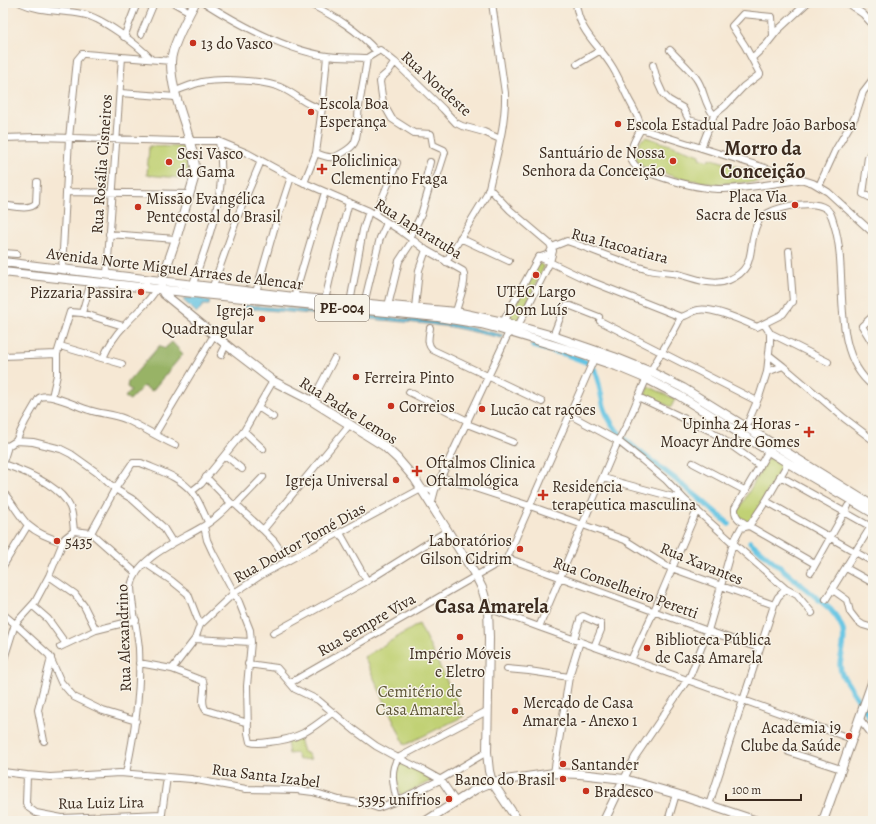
<svg xmlns="http://www.w3.org/2000/svg" width="876" height="824" viewBox="0 0 876 824" font-family="Alegreya,serif">
  <style>
    .green { fill: #c1d174; stroke: #7e7e49 }
    .forest { fill: #98b366; stroke: #6a6e42 }
    .water { fill: #64c4e3; stroke: #507780 }
    .lines { fill: none; stroke-linecap: round; stroke-linejoin: round }
    .canal { stroke: #64c4e3; stroke-width: 5.5 }
    .minor-casing { stroke: #988979; stroke-width: 8 }
    .major-casing { stroke: #988979; stroke-width: 10 }
    .minor { stroke: #fff; stroke-width: 6 }
    .major { stroke: #fff; stroke-width: 8 }
    .poi-dot { fill: #c8321e; stroke: #f7f3e8; stroke-width: 1.5 }
    .labels { text-anchor: middle; stroke-width: 3; stroke-linejoin: round; paint-order: stroke }
    .shield { fill: #f7f3e8; stroke: #73665b; stroke-width: 1 }
    .shield-label { font-size: 15px; font-weight: bold; fill: #3b2a1e }
    .poi-label { font-size: 16px; fill: #3b2a1e; stroke: #f7f3e8; text-anchor: start }
    .street-label { font-size: 16px; fill: #3b2a1e; stroke: #f7f3e8 }
    .park-label { font-size: 16px; fill: #5c5434; stroke: #f7f3e8 }
    .district-label { font-size: 20px; font-weight: bold; fill: #3b2a1e; stroke: #f7f3e8 }
  </style>
  <rect width="100%" height="100%" fill="#f7f3e8"/>
  <filter id="ink" filterUnits="userSpaceOnUse"><feTurbulence type="fractalNoise" baseFrequency=".025" numOctaves="2"/><feDisplacementMap in="SourceGraphic" scale="8" xChannelSelector="R" yChannelSelector="G"/><feConvolveMatrix kernelMatrix="1 2 1 2 8 2 1 2 1" color-interpolation-filters="sRGB"/></filter>
  <filter id="wash" filterUnits="userSpaceOnUse"><feTurbulence type="fractalNoise" baseFrequency=".012" numOctaves="4" result="noise"/><feDisplacementMap in="SourceGraphic" scale="16" xChannelSelector="R" yChannelSelector="G"/><feGaussianBlur stdDeviation="0.9" result="paint"/><feColorMatrix in="noise" values="0 0 0 0 0 0 0 0 0 0 0 0 0 0 0 0 0 1.4 0 .05"/><feComposite in="paint" operator="in"/></filter>
  <g filter="url(#wash)">
    <rect width="100%" height="100%" fill="#f6e8d4"/>
    <path class="green" d="M646,137L700,155L699,158L708,161L709,158L777,179L778,181L714,184L675,177L644,167L637,163L636,154L640,141Z
      M149,146L186,147L191,161L190,179L147,175Z
      M538,263L542,265L544,267L517,324L507,321L522,290Z
      M648,386L675,399L671,407L645,395Z
      M769,456L784,464L783,465L750,522H748L738,515V511Z
      M419,624L464,716L405,745L364,657Z
      M299,739L303,752L307,753L311,759L299,760L296,753L289,754L287,742Z
      M399,764H403L433,777V780L402,795L400,794L395,770L396,766Z"/>
    <path class="forest" d="M172,342L183,354L152,391L143,386L130,400L125,397L131,390L127,387L128,382L160,345L164,349Z"/>
    <path class="water" d="M184,298H199L210,302L209,305H203L197,313L183,300Z
      M245,305L419,320L454,324L503,335L502,338L452,327L428,324L242,308Z"/>
    <g class="lines">
      <path class="canal" d="M533,346L565,354L586,362
        M594,369C602,386 600,407 612,424C625,444 655,463 674,478C693,493 711,508 729,524
        M750,542L830,609C844,625 846,633 842,653C840,662 839,666 842,675L873,722"/>
    </g>
  </g>
  <g filter="url(#ink)">
    <g class="lines">
      <defs>
        <path id="minor" d="M21,3C40,12 61,10 82,14C101,17 137,44 151,59
          M174,3L190,12
          M205,3C240,25 285,50 327,56C340,58 353,57 367,58
          M308,3C334,16 358,30 377,52
          M576,3C579,33 599,44 613,68C619,78 623,88 628,98C633,108 640,118 641,129
          M847,3L863,14L873,25
          M141,34L154,3
          M124,37L137,3
          M670,50C678,59 689,68 696,78C705,90 704,105 714,115
          M367,58L380,50L395,62L443,109L456,123L462,126L484,132L500,139
          M752,58L766,45L778,30L807,3
          M395,62L388,72L381,78L380,82L383,103L392,119L414,133L431,134L433,145L444,150L445,152L438,174L434,183L429,188L421,215L410,238
          M577,64L601,50
          M653,65L658,83L663,94L669,100L683,108L689,120L710,126
          M175,91C184,88 193,84 202,82C221,78 267,80 284,89C298,96 307,106 322,109
          M120,93L176,97
          M641,129L813,183L828,192L873,233
          M641,129C636,138 628,150 632,161C636,170 647,172 655,175C675,182 697,188 718,189C745,189 772,184 798,180
          M3,138L38,137L177,141H218L247,153L291,177L369,211L401,231L426,250L463,271C468,280 458,302 456,312
          M701,148L714,115L725,106L743,87L760,74L745,46L732,26L743,14L772,17L773,35
          M873,149L868,157L863,194L873,199
          M316,153C330,159 334,159 347,150C350,148 354,145 355,141C359,131 357,118 359,107C361,91 365,75 367,58
          M304,183L316,153L323,100L327,56
          M819,186L836,149L855,117L863,92L873,79
          M429,188L426,186L425,182L430,162
          M489,188L510,210L550,244L553,251L550,262L518,326
          M67,192L189,194
          M3,205C12,206 30,211 36,203L37,182
          M375,215L397,163
          M109,234L176,239
          M460,238L509,261
          M552,247L567,241C594,250 622,263 649,270C657,272 665,272 673,273C691,276 711,288 729,280C759,267 746,245 758,222C767,207 811,199 825,208C831,211 832,218 834,224C850,274 828,351 873,386
          M3,253L17,254
          M539,257L585,279L681,317
          M446,262L486,196L489,188C496,157 506,125 505,93L492,3
          M62,269L69,138L77,60L82,54H85L171,61
          M107,274L122,57
          M193,284C209,235 228,194 219,141
          M213,286L239,213L261,161
          M256,292L275,226L291,177
          M294,297L325,192
          M325,300L336,252L349,202
          M350,303L363,230L369,211
          M364,304L380,238L387,223
          M388,306L399,261L413,240
          M415,308L419,270L426,250
          M82,313L91,282
          M873,316L862,326L873,344
          M600,321L757,401
          M502,324L538,258L549,254L552,248
          M430,328C429,336 426,344 433,350L542,402
          M770,333L828,362
          M553,336L563,310L566,306H571L599,317
          M60,346L122,364
          M221,355L226,345
          M769,355L783,366
          M3,356L57,354
          M103,358C108,347 115,335 124,326C135,313 149,303 157,288
          M767,372L783,366L844,418L873,440
          M409,392L468,421
          M52,397L57,375V354L70,312L82,313L123,326
          M638,397L711,431L760,466
          M312,401L334,359
          M258,407L273,417
          M570,415L618,441L642,460L666,480L685,500L733,543L786,589L797,595L812,613
          M467,424L513,442
          M746,427L760,394L767,372L770,343V333L764,324
          M244,431L263,449
          M155,434L214,335
          M16,441L25,422L39,398C48,391 78,407 89,410C101,414 113,414 125,419C142,427 158,437 175,445
          M3,445L8,446L16,441L33,442L61,449L71,454L99,474L115,489L132,499L163,527L173,543
          M769,450L735,508C734,518 741,521 749,526L766,501L788,463
          M225,455L242,469
          M3,462L8,446
          M693,463L746,491
          M3,464C24,471 60,485 70,507C73,514 73,523 74,531
          M780,476L873,528
          M206,477L231,503L236,505L263,530L274,541L288,561
          M441,477L530,506L625,540L666,566L774,605
          M603,478L684,500
          M192,491L201,484L244,431L273,381
          M3,492C12,502 20,517 28,525C37,533 52,539 63,542L65,538L74,531L91,533L136,573
          M766,501L873,562
          M236,505L263,477
          M431,505L435,490L509,332
          M204,526L207,540L213,553L239,602L250,630L251,642L247,686L248,733L250,742C256,744 263,743 269,742C299,739 309,731 332,713
          M263,530L350,424
          M91,533L115,489L131,465L133,463H141C159,471 179,476 192,492C199,500 203,512 208,522
          M340,533L367,581
          M507,558L708,631L759,648
          M145,563L172,581L188,594L200,625
          M3,566L28,525
          M846,568L873,583
          M811,572L848,506
          M49,576L75,594L84,606L96,630
          M833,590L847,600L850,612L857,621L863,625L873,628
          M826,599L873,523
          M33,606L48,619L66,644
          M488,608L539,627L852,739
          M3,614L15,624L49,655L61,682L74,697L103,711L136,721
          M539,627L618,441C630,422 636,400 646,380C657,358 671,339 681,317C687,316 692,311 698,310C713,307 743,321 757,327L783,314L791,303L793,302L789,251
          M273,633L367,581L447,531
          M195,639L251,642
          M574,639L581,617L583,616L601,624V630L594,647
          M60,647L96,630L136,620
          M631,660L654,611L697,510
          M3,662L15,624L35,602L49,576L63,542
          M139,663L172,669L203,681C207,691 199,702 206,710L248,723
          M248,664L277,668L295,689L318,700L354,730L376,746L398,758L423,770L441,780L456,802
          M172,669L195,639L200,625L234,593L263,574L421,489L432,490L437,486
          M507,669L529,671L569,677
          M290,683L507,558L594,359
          M859,718L873,736
          M44,741L38,710L51,658
          M789,752L841,769
          M3,772L27,775L50,777L120,773L191,779L246,789L297,790L313,792L339,800L366,804L378,808L397,801L436,782L487,752
          M126,773C135,732 141,690 139,648C137,628 132,608 131,587C135,558 179,541 202,527C210,523 225,510 231,503
          M554,773L569,677L580,641
          M27,775L26,803L29,808L36,813L62,818L162,814
          M624,779L635,757L690,676L708,631L721,586L733,543L741,528L749,526L815,564
          M397,801C394,787 389,771 398,758L487,711
          M709,805L774,605L778,597L786,589
          M161,821L167,777
          M668,821L676,794"/>
        <path id="major" d="M3,262L294,297L456,312L503,322L553,336L614,357L651,372L683,388L873,506
          M3,272L212,295L438,317L481,324L500,329L566,349L616,366L647,379L678,395L788,463L873,513
          M161,286L163,277L176,239L195,175C196,159 190,143 186,128C179,107 171,85 171,62C171,49 188,16 195,3
          M161,288L164,294L234,351L273,381L312,401L384,446L397,458L415,479L476,576L482,588L488,608L489,638L487,752L489,771L492,782L518,821
          M426,821L476,789L492,782L554,773L580,774L624,779L676,794L757,821
          M604,821L624,779
          M823,821L873,680"/>
      </defs>
      <use href="#minor" class="minor-casing"/>
      <use href="#major" class="major-casing"/>
      <use href="#minor" class="minor"/>
      <use href="#major" class="major"/>
    </g>
  </g>
  <g class="poi-dot">
    <circle cx="193" cy="43" r="4"/>
    <circle cx="311" cy="112" r="4"/>
    <circle cx="618" cy="124" r="4"/>
    <circle cx="673" cy="161" r="4"/>
    <circle cx="169" cy="162" r="4"/>
    <path d="M320 163h4v4h4v4h-4v4h-4v-4h-4v-4h4z"/>
    <circle cx="795" cy="205" r="4"/>
    <circle cx="138" cy="207" r="4"/>
    <circle cx="536" cy="275" r="4"/>
    <circle cx="141" cy="292" r="4"/>
    <circle cx="262" cy="319" r="4"/>
    <circle cx="356" cy="377" r="4"/>
    <circle cx="391" cy="406" r="4"/>
    <circle cx="482" cy="409" r="4"/>
    <path d="M807 426h4v4h4v4h-4v4h-4v-4h-4v-4h4z"/>
    <path d="M415 465h4v4h4v4h-4v4h-4v-4h-4v-4h4z"/>
    <circle cx="396" cy="480" r="4"/>
    <path d="M541 489h4v4h4v4h-4v4h-4v-4h-4v-4h4z"/>
    <circle cx="57" cy="541" r="4"/>
    <circle cx="520" cy="549" r="4"/>
    <circle cx="460" cy="637" r="4"/>
    <circle cx="647" cy="648" r="4"/>
    <circle cx="515" cy="711" r="4"/>
    <circle cx="849" cy="736" r="4"/>
    <circle cx="563" cy="764" r="4"/>
    <circle cx="563" cy="779" r="4"/>
    <circle cx="586" cy="791" r="4"/>
    <circle cx="449" cy="799" r="4"/>
  </g>
  <g class="labels">
    <rect class="shield" x="315" y="295" width="54" height="26" rx="3"/>
    <g class="shield-label">
      <text x="342" y="313">PE-004</text>
    </g>
    <g class="poi-label">
      <text x="201" y="49">13 do Vasco</text>
      <text x="319" y="109">Escola Boa<tspan x="319" dy="18">Esperança</tspan></text>
      <text x="626" y="130">Escola Estadual Padre João Barbosa</text>
      <text x="665" y="158" text-anchor="end">Santuário de Nossa<tspan x="665" dy="18">Senhora da Conceição</tspan></text>
      <text x="177" y="159">Sesi Vasco<tspan x="177" dy="18">da Gama</tspan></text>
      <text x="331" y="166">Policlinica<tspan x="331" dy="18">Clementino Fraga</tspan></text>
      <text x="787" y="202" text-anchor="end">Placa Via<tspan x="787" dy="18">Sacra de Jesus</tspan></text>
      <text x="146" y="204">Missão Evangélica<tspan x="146" dy="18">Pentecostal do Brasil</tspan></text>
      <text x="536" y="297" text-anchor="middle">UTEC Largo<tspan x="536" dy="18">Dom Luís</tspan></text>
      <text x="133" y="298" text-anchor="end">Pizzaria Passira</text>
      <text x="254" y="316" text-anchor="end">Igreja<tspan x="254" dy="18">Quadrangular</tspan></text>
      <text x="364" y="383">Ferreira Pinto</text>
      <text x="399" y="412">Correios</text>
      <text x="490" y="415">Lucão cat rações</text>
      <text x="800" y="429" text-anchor="end">Upinha 24 Horas -<tspan x="800" dy="18">Moacyr Andre Gomes</tspan></text>
      <text x="426" y="468">Oftalmos Clinica<tspan x="426" dy="18">Oftalmológica</tspan></text>
      <text x="388" y="486" text-anchor="end">Igreja Universal</text>
      <text x="552" y="492">Residencia<tspan x="552" dy="18">terapeutica masculina</tspan></text>
      <text x="512" y="546" text-anchor="end">Laboratórios<tspan x="512" dy="18">Gilson Cidrim</tspan></text>
      <text x="65" y="547">5435</text>
      <text x="655" y="645">Biblioteca Pública<tspan x="655" dy="18">de Casa Amarela</tspan></text>
      <text x="460" y="659" text-anchor="middle">Império Móveis<tspan x="460" dy="18">e Eletro</tspan></text>
      <text x="523" y="708">Mercado de Casa<tspan x="523" dy="18">Amarela - Anexo 1</tspan></text>
      <text x="841" y="733" text-anchor="end">Academia i9<tspan x="841" dy="18">Clube da Saúde</tspan></text>
      <text x="571" y="770">Santander</text>
      <text x="555" y="785" text-anchor="end">Banco do Brasil</text>
      <text x="594" y="797">Bradesco</text>
      <text x="441" y="805" text-anchor="end">5395 unifrios</text>
    </g>
    <g class="street-label">
      <text transform="translate(437 83) rotate(42)" y="6">Rua Nordeste</text>
      <text transform="translate(101 164) rotate(-86)" y="6">Rua Rosália Cisneiros</text>
      <text transform="translate(419 228) rotate(32)" y="6">Rua Japaratuba</text>
      <text transform="translate(620 245) rotate(15)" y="6">Rua Itacoatiara</text>
      <text transform="translate(175 268) rotate(7)" y="6">Avenida Norte Miguel Arraes de Alencar</text>
      <text transform="translate(349 410) rotate(32)" y="6">Rua Padre Lemos</text>
      <text transform="translate(299 542) rotate(-29)" y="6">Rua Doutor Tomé Dias</text>
      <text transform="translate(702 563) rotate(22)" y="6">Rua Xavantes</text>
      <text transform="translate(626 587) rotate(20)" y="6">Rua Conselheiro Peretti</text>
      <text transform="translate(366 624) rotate(-30)" y="6">Rua Sempre Viva</text>
      <text transform="translate(123 638) rotate(-92)" y="6">Rua Alexandrino</text>
      <text transform="translate(266 775) rotate(7)" y="6">Rua Santa Izabel</text>
      <text transform="translate(101 802) rotate(-1)" y="6">Rua Luiz Lira</text>
    </g>
    <g class="park-label">
      <text x="420" y="697">Cemitério de<tspan x="420" dy="18">Casa Amarela</tspan></text>
    </g>
    <g class="district-label">
      <text x="763" y="155">Morro da<tspan x="763" dy="23">Conceição</tspan></text>
      <text x="492" y="613">Casa Amarela</text>
    </g>
  </g>
  <rect width="876" height="824" fill="none" stroke="#f7f3e8" stroke-width="16"/>
  <path d="M726 794v6h75v-6" fill="none" stroke="#3b2a1e" stroke-width="2"/>
  <text x="732" y="794" font-size="12" fill="#3b2a1e" stroke="#f7f3e8" stroke-width="3" paint-order="stroke">100 m</text>
</svg>
